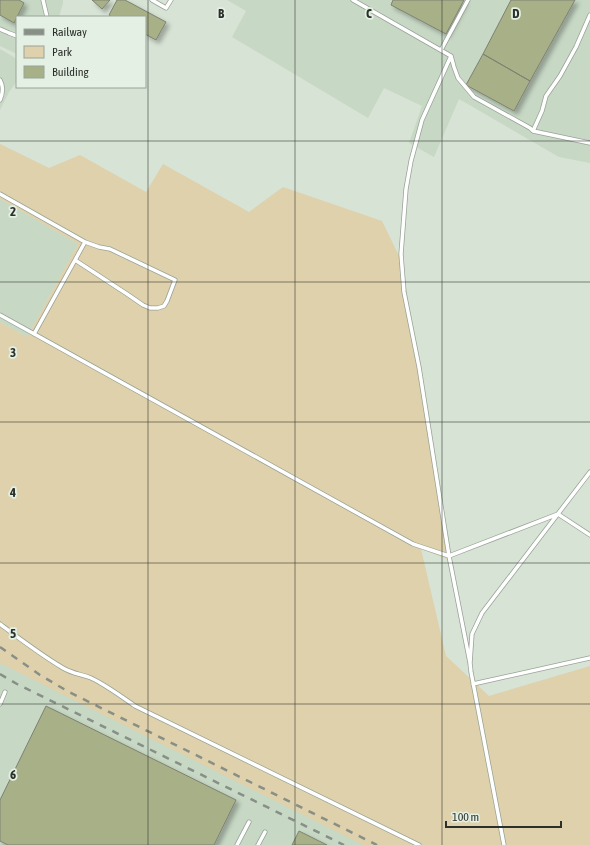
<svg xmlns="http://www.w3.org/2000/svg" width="590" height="845" viewBox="0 0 590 845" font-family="'Asap Condensed',sans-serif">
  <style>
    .built { fill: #c7d8c5 }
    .green { fill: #ded1ab }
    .building { fill: #a8b088; stroke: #7e8172; filter: url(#shadow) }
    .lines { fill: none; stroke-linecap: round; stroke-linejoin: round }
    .service-casing { stroke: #98a397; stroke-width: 5 }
    .service { stroke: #fff; stroke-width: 3.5 }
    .rail { stroke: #878f86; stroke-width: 2.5; stroke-dasharray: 7 7; stroke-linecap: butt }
    .grid { fill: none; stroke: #2c302b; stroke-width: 1; stroke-opacity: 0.55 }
    .grid-label { font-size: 13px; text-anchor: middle; font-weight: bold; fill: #2c302b; stroke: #e4f0e3; stroke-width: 3.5; stroke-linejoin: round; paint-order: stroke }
  </style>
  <defs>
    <filter id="shadow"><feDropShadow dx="3.5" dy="3.5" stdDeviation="2" flood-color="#0004"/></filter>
  </defs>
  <rect width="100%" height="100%" fill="#d7e3d5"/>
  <path class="built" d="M0,0H63V3L59,17H17V54L0,46Z
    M227,0H590V163L559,157L459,99L434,157L409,143L422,106L384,88L368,118L232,37L246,11Z
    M0,49L17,59V81L9,92L0,110Z
    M0,199L78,244L27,337L0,322Z
    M0,633L404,845H0Z"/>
  <path class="green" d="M0,144L49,168L80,155L146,192L163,164L249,212L283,187L382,221L402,262L450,560L421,549L446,656L489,696L590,666V845H363L0,663V322L27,337L78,244L0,199Z"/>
  <path class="building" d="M0,0H19L24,3L14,23L0,15Z
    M92,0H110L102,9Z
    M117,0H125L166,22L156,40L145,34V17H112L109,15Z
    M393,0H464L446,34L391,5Z
    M511,0H575L530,81L483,54Z
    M483,54L530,81L514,111L466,85Z
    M46,706L236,800L214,845H8L0,841V800Z
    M299,831L327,845H292Z"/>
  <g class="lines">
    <defs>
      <path id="service" d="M43,0L47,17
        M152,0L166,8L171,0
        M353,0L451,56L454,67L458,78L474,97L530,128L533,131L590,143
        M0,29L9,33L17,36
        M441,50L468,0
        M451,56L422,120L411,161L406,189L401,254L404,292L419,367L449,556L470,663
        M0,80C4,87 3,93 0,100
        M533,131L542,111L546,96L560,76L576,47L590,15
        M0,194L85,242L34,334
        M75,260L127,294L143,305L150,308H158L164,306L167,301L175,280L110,249L99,247L85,242
        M0,315L413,544L449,556L558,514L590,535
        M0,624C20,639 41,655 63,668C73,674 81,674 91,678C106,685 122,697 135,706L419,845
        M473,684L590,658
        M0,704L5,692
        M237,845L249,822
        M258,845L265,832
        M504,845L471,672L470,663L472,634L482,613L590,472"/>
    </defs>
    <use href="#service" class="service-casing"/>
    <use href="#service" class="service"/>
    <path class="rail" d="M0,647L40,675L69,692L377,845
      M0,674L17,684L344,845"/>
  </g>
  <path class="grid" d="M148,0V845M295,0V845M442,0V845M0,141H590M0,282H590M0,422H590M0,563H590M0,704H590"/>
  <g class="grid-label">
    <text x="221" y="18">B</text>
    <text x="369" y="18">C</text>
    <text x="516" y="18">D</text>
    <text x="13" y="216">2</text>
    <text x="13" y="357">3</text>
    <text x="13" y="497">4</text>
    <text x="13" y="638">5</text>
    <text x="13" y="779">6</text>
  </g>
  <rect x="16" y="16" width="130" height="72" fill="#e4f0e3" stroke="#9aa399"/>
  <rect x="24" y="29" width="20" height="6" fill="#878f86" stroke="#9aa399"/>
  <text x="52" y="36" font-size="12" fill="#2c302b">Railway</text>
  <rect x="24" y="46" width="20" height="12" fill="#ded1ab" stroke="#9aa399"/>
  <text x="52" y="56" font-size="12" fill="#2c302b">Park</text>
  <rect x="24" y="66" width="20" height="12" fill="#a8b088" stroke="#9aa399"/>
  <text x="52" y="76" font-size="12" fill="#2c302b">Building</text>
  <path d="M446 821v6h115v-6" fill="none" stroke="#2c302b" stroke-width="2"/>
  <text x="452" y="821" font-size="12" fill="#2c302b" stroke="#e4f0e3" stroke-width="3" paint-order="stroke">100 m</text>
</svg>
